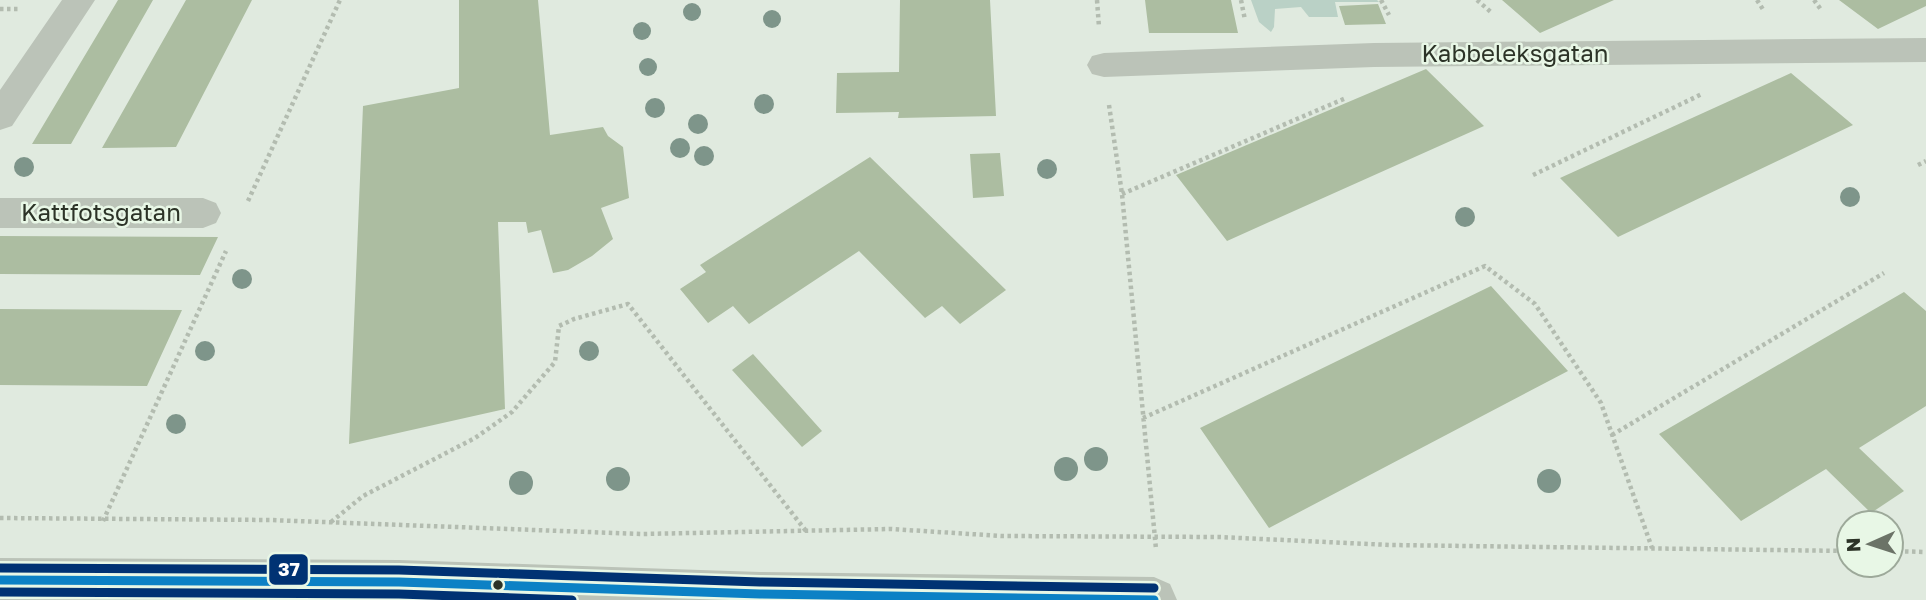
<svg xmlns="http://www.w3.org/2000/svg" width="1926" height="600" viewBox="0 0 1926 600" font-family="'Golos Text',sans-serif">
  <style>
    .green { fill: #bad1c6 }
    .building { fill: #acbda1 }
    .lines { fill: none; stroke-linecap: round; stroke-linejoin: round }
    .path { stroke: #b3bcb0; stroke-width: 4.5; stroke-dasharray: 3.5 3.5; stroke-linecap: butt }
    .minor { fill: #bbc3b8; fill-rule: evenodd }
    .bus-1-casing { stroke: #e8f7e6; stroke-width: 14 }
    .bus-2-casing { stroke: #e8f7e6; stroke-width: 14 }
    .bus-3-casing { stroke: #e8f7e6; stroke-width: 14 }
    .bus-1 { stroke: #0c81c5; stroke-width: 9 }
    .bus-2 { stroke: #003273; stroke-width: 9 }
    .bus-3 { stroke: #003273; stroke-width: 9 }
    .tree { fill: #7e958a }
    .bus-dot { fill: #2c3327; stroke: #e8f7e6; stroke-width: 2.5 }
    .labels { text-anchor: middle; stroke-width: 5; stroke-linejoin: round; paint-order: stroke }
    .street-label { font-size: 24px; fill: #2c3327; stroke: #e8f7e6 }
    .line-badge { stroke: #e8f7e6; stroke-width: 2.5 }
    .badge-label { font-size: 19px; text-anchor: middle; font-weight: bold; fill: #fff }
  </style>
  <rect width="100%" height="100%" fill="#e0eadf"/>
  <path class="green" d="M1251,0H1377L1379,2H1335L1338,17H1309L1301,7L1275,9L1274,27L1271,32L1259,22Z"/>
  <path class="building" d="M118,0H153L71,144H32Z
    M186,0H252L176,147L102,148Z
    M459,0H538L550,135L603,127L608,136L623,147L629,198L601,208L613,239L592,256L568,270L553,273L541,230L528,233L526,222H498L505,409L349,444L363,106L459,88Z
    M900,0H990L996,116L898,118L899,112L836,113L837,73L899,72Z
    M1145,0H1231L1238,33H1149Z
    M1502,0H1614L1540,33Z
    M1839,0H1926V6L1878,29Z
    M1378,4L1386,24L1345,25L1339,6Z
    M1426,69L1484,126L1227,241L1176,175Z
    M1791,73L1853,125L1618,237L1560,178Z
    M1000,153L1004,196L973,198L970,154Z
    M870,157L1006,290L960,324L942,306L925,318L859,251L749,324L733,306L708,323L680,289L706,272L700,265Z
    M0,236L218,237L200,275L0,274Z
    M1491,286L1568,371L1269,528L1200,428Z
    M1904,292L1926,311V406L1859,448L1904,491L1871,513L1826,469L1741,521L1659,434Z
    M0,309L182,310L147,386L0,385Z
    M753,354L822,431L802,447L732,370Z"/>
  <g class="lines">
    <path class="path" d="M1097,0L1099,27
      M1241,0L1245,20
      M1381,0L1389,15
      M1477,0L1492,13
      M1757,0L1764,11
      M1814,0L1822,11
      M0,9H20
      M1109,105L1122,194L1156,549
      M1918,165L1926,161
      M1533,175L1702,94
      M1122,194L1346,98
      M248,201L340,0
      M1143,418L1485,266L1535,304L1601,403L1652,548
      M1612,435L1884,273
      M0,518L270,520L641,534L891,529L1002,536L1219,537L1390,545L1849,551
      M103,521L226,251
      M331,522L363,496L475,438L512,412L555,362L559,326L574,319L628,304L806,531
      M1891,551L1926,552"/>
    <path class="minor" d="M62,0H95L12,126L0,130V90Z
      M1926,38V62L1374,67L1104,77L1092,74L1087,65L1092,56L1104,53L1374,43Z
      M0,198H203L216,203L221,213L216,223L203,228H0Z
      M0,558L399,560L760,572L1154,577L1170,584L1177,600H0Z"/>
    <defs>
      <path id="bus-1" d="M0,580L399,582L760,594L1154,600"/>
      <path id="bus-2" d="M0,592L399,594L572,600"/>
      <path id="bus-3" d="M0,568L399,570L760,582L1154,588"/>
    </defs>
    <use href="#bus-1" class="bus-1-casing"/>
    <use href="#bus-2" class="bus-2-casing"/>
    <use href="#bus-3" class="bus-3-casing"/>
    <use href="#bus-1" class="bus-1"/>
    <use href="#bus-2" class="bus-2"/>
    <use href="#bus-3" class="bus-3"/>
  </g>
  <g class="tree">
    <circle cx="692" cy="12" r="9"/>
    <circle cx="772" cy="19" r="9"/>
    <circle cx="642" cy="31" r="9"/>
    <circle cx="648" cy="67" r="9"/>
    <circle cx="764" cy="104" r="10"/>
    <circle cx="655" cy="108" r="10"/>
    <circle cx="698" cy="124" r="10"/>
    <circle cx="680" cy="148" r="10"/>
    <circle cx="704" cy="156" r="10"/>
    <circle cx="24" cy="167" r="10"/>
    <circle cx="1047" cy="169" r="10"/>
    <circle cx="1850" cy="197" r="10"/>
    <circle cx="1465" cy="217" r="10"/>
    <circle cx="242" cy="279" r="10"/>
    <circle cx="205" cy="351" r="10"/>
    <circle cx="589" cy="351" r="10"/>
    <circle cx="176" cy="424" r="10"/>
    <circle cx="1096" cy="459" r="12"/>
    <circle cx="1066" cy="469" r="12"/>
    <circle cx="618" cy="479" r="12"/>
    <circle cx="1549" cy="481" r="12"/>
    <circle cx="521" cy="483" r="12"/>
  </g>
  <circle class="bus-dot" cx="498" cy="585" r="6"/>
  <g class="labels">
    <g class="street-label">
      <text x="1515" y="62">Kabbeleksgatan</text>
      <text x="101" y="221">Kattfotsgatan</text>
    </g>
  </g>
  <rect class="line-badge" x="268" y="553" width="41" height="33" rx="7" fill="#003273"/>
  <g class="badge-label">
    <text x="289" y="576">37</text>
  </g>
  <g transform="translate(1870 544) rotate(267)"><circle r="33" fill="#e8f7e6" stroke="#9da99a" stroke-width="2"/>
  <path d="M0-5L12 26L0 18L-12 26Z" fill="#6b7367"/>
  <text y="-10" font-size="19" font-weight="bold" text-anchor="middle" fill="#2c3327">N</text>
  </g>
</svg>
